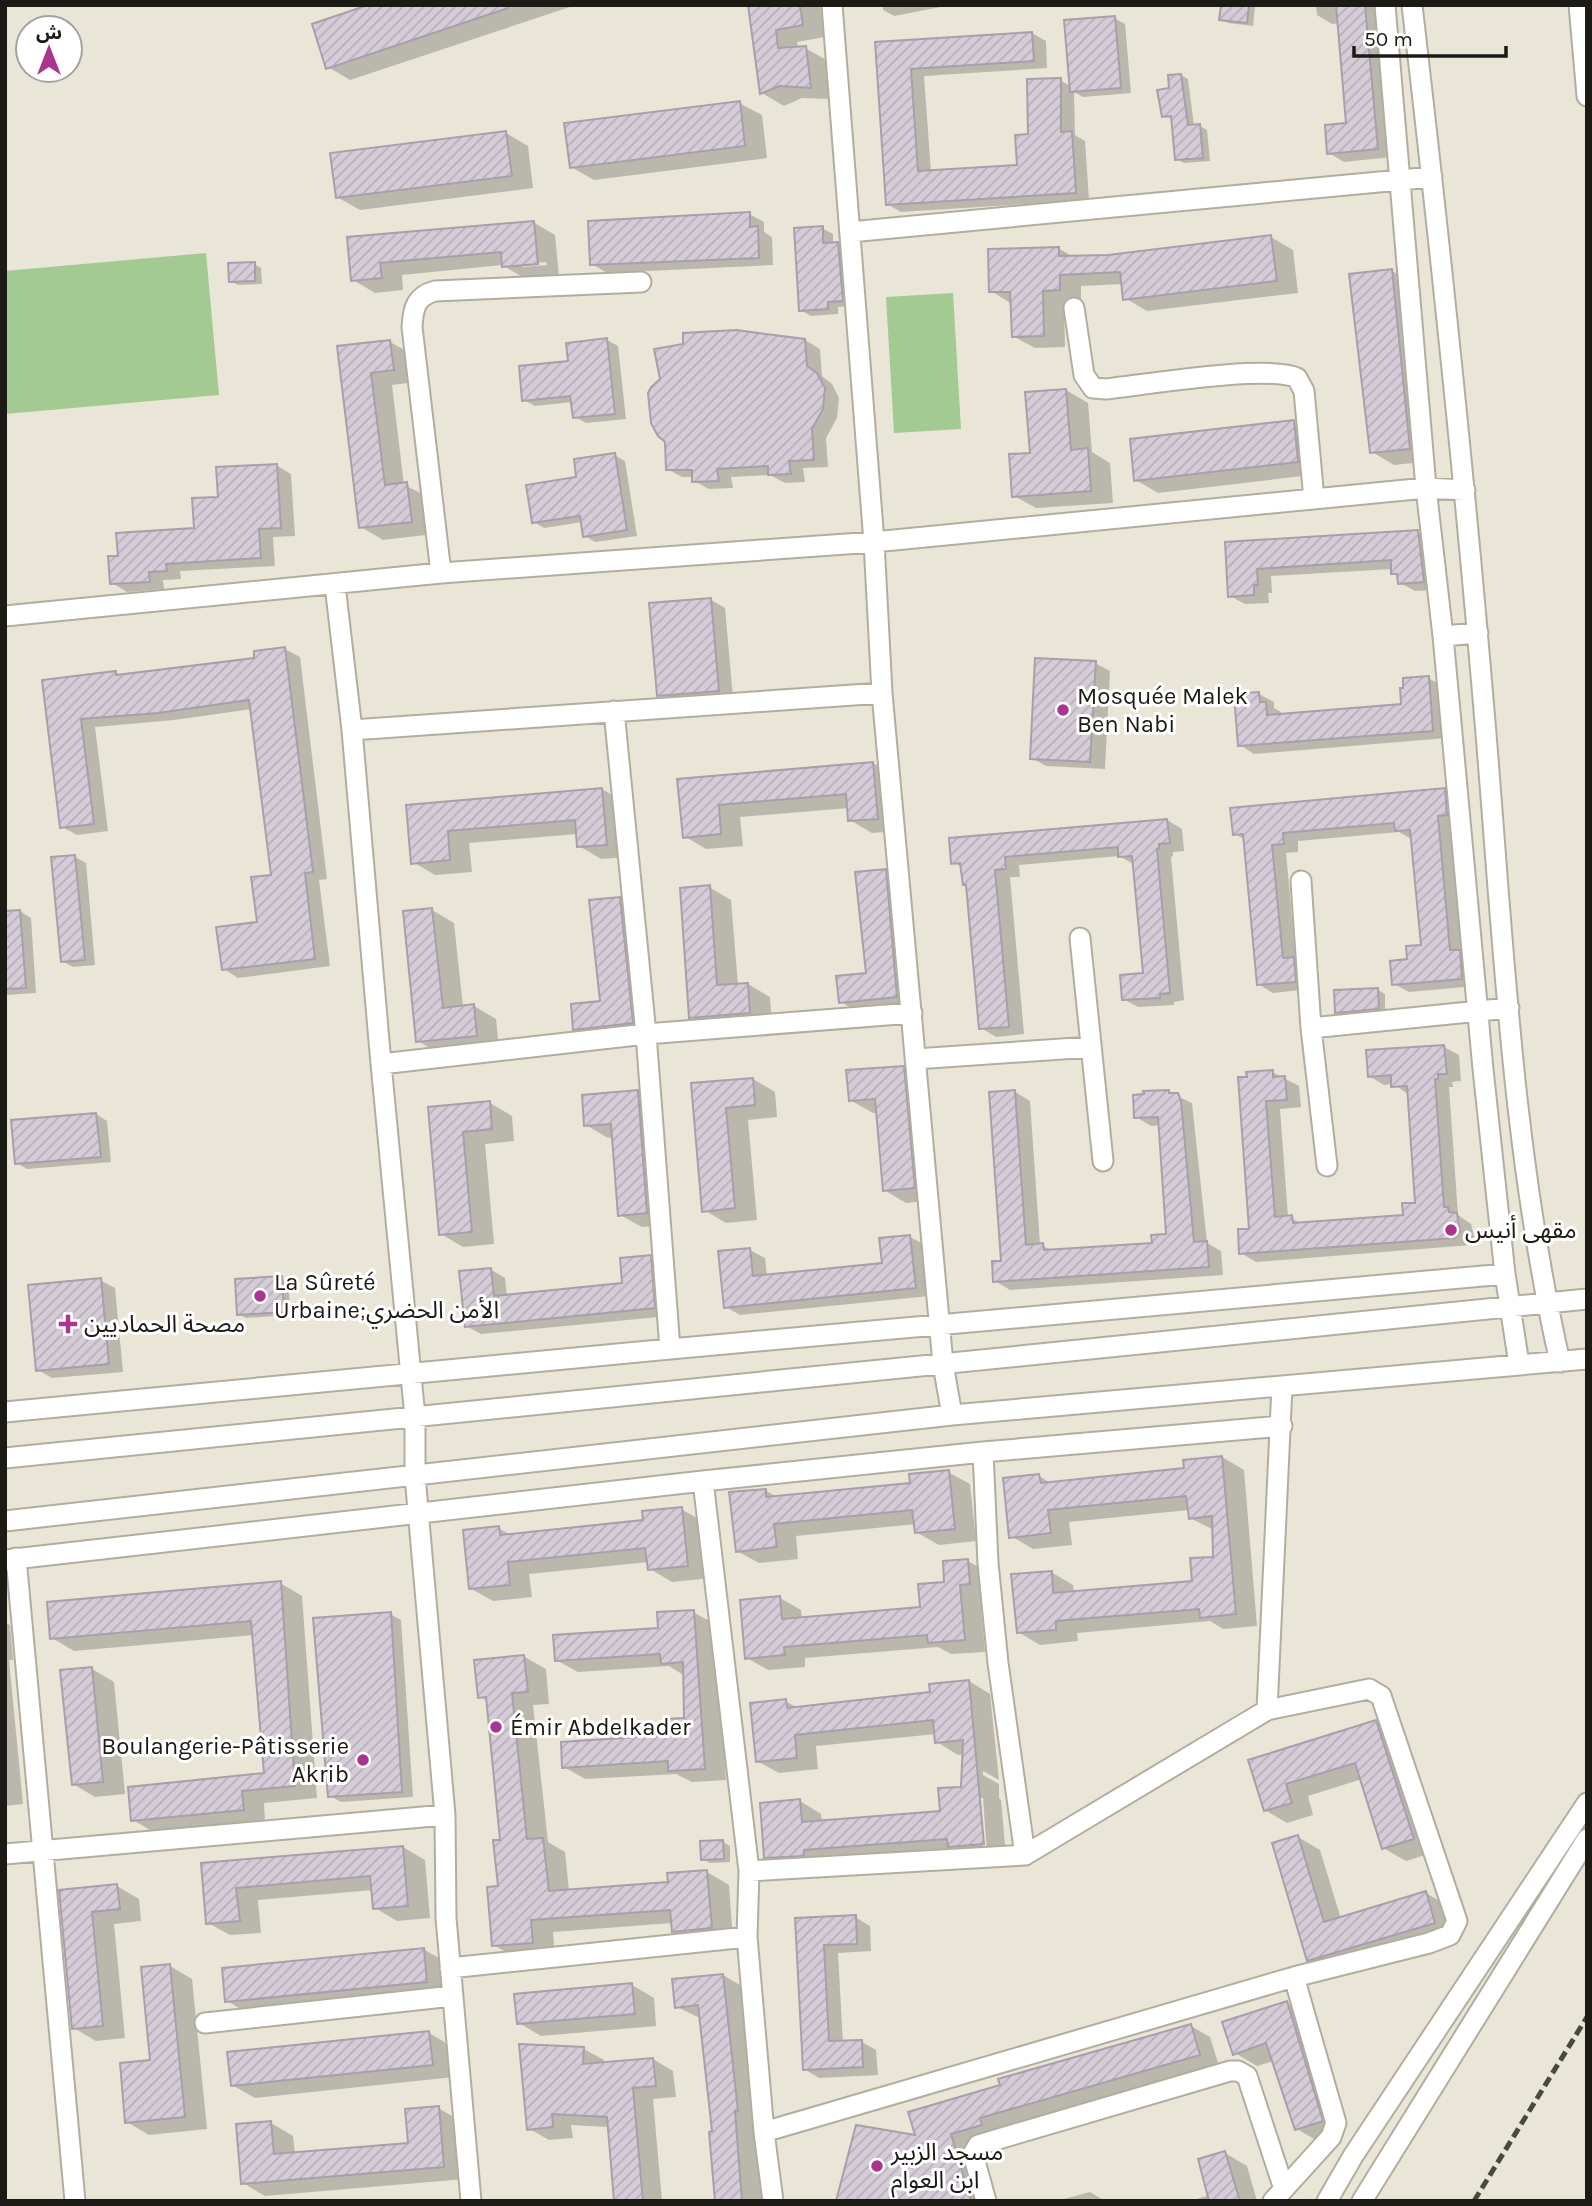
<svg xmlns="http://www.w3.org/2000/svg" width="1592" height="2206" viewBox="0 0 1592 2206" font-family="Karla,'Noto Sans Arabic',sans-serif">
  <style>
    .pitch { fill: #a3ca93 }
    .shadow { fill: #0003; fill-rule: evenodd }
    .building { fill: url(#building-hatch); stroke: #a89fab; stroke-width: 2 }
    .lines { fill: none; stroke-linecap: round; stroke-linejoin: round }
    .minor-casing { stroke: #b1aea0; stroke-width: 23 }
    .minor { stroke: #fff; stroke-width: 19 }
    .rail { stroke: #4a4941; stroke-width: 5; stroke-dasharray: 10 5; stroke-linecap: butt }
    .poi-dot { fill: #a9358f; stroke: #fff; stroke-width: 2.5 }
    .labels { text-anchor: middle; stroke-width: 6; stroke-linejoin: round; paint-order: stroke }
    .poi-label { font-size: 24px; fill: #1b1a15; stroke: #fff; text-anchor: start }
  </style>
  <defs>
    <pattern id="building-hatch" width="6" height="6" patternUnits="userSpaceOnUse" patternTransform="scale(1.75)"><rect width="6" height="6" fill="#d5ccd8"/><path d="M-1 1l2-2M0 6l6-6M5 7l2-2" fill="none" stroke="#b6afb8"/></pattern>
  </defs>
  <rect width="100%" height="100%" fill="#e9e6d7"/>
  <path class="pitch" d="M206,253L219,395L5,414V271Z
    M953,293L961,429L894,433L886,297Z"/>
  <path class="shadow" d="M374,5H576L350,80L328,67Z
    M750,5H820L825,37L797,42L798,48H805L828,61L833,99L802,98L784,106L762,93Z
    M883,5H951L894,16L883,10Z
    M1222,5L1255,7L1253,26L1228,23L1221,19Z
    M1316,5H1378L1392,157L1344,162L1329,153L1348,125L1339,23L1332,24L1317,15Z
    M1114,18L1125,24L1131,93L1083,97L1074,92L1075,135L1085,141L1089,200L901,212L887,204L877,43L1032,33L1046,41L1047,68L924,76L931,172L1019,166L1030,136L1060,80L1072,87Z
    M1181,75L1188,79L1194,126H1200L1207,130L1210,161L1184,163L1177,159L1174,119L1163,116L1171,89Z
    M739,103L762,115L767,158L594,180L571,167Z
    M506,133L528,146L533,188L360,210L337,197Z
    M749,214L764,222V232L772,237L773,265L607,273L592,264Z
    M533,222L555,235L559,276L526,279L502,265L402,275L403,290L375,293L353,280L349,239ZM546,262L547,265L522,267V264Z
    M822,228L833,234V244H838L849,250L853,306L838,307V314L811,316L800,310Z
    M1271,237L1293,250L1298,293L1147,311L1125,298L1123,284L1081,286V302H1064L1065,347L1035,348L1013,336L1012,304L991,291L1058,248L1075,258L1109,257Z
    M254,264L261,268L262,284L238,285L231,281Z
    M1392,271L1414,284L1432,461L1394,465L1372,452Z
    M607,340L618,346L626,419L586,423L575,417L573,402L535,406L524,400L570,362Z
    M805,340L820,349L822,376L832,384L839,398L837,418L826,438L828,467L803,468L805,482L785,483L770,475L731,477L733,488L709,489L694,481V477H682L667,469Z
    M390,342L412,354L416,382L392,385L404,485L429,497L434,534L383,540L361,527L339,348Z
    M1066,390L1088,403L1092,452L1110,463L1113,503L1036,508L1014,496L1031,454Z
    M1294,422L1316,435L1320,474L1158,493L1136,480Z
    M614,455L625,461L637,536L595,542L585,536L582,522L544,528L534,522L578,479Z
    M276,465L291,474L295,536L273,537L275,566L180,571L181,579L163,580L164,589L127,592L112,583L196,530L220,498Z
    M1418,532L1433,540L1438,590L1415,591L1400,583L1399,577L1393,573V569L1271,576L1272,593H1268L1269,603L1245,604L1230,596L1227,544Z
    M711,600L725,608L733,698L673,704L659,695Z
    M285,649L300,657L327,879L319,880L330,966L238,978L224,969L259,924L273,877L252,709L174,720L95,727L108,831L77,835L62,827L44,681L115,673L121,676L256,659Z
    M1095,663L1110,671L1105,769L1046,766L1032,758Z
    M1428,678L1443,686L1447,738L1254,754L1240,745L1259,694L1274,702V708L1281,712V715L1403,706Z
    M873,763L895,776L899,831L872,833L850,820L849,808L740,817L743,846L706,849L684,836L679,781Z
    M602,789L624,802L628,857L601,859L579,846L578,834L469,843L472,872L435,875L413,862L408,807Z
    M1444,790L1459,798L1476,986L1409,992L1394,984L1409,961L1423,947L1413,840L1399,832L1298,841V852L1286,853L1296,960L1308,967L1310,989L1273,993L1258,984L1245,840L1235,834Z
    M1167,820L1182,829L1184,851L1173,852V856L1171,857L1184,1000L1174,1002V1005L1138,1007L1123,999L1145,974L1135,865L1119,856L1019,865L1020,877H1010L1024,1034L996,1037L981,1028L968,887L964,884L963,868L953,862Z
    M75,857L86,863L95,965L73,967L62,961Z
    M885,871L907,883L919,1009L863,1015L841,1002L867,974Z
    M709,887L731,900L738,985L748,984L770,997L772,1025L713,1030L691,1017Z
    M620,899L642,912L654,1035L597,1042L575,1029L602,1002Z
    M432,910L454,923L463,1007L474,1006L496,1019L499,1048L440,1054L418,1041Z
    M20,911L31,918L36,993L5,995V912Z
    M1378,990L1385,994V1012L1343,1016L1336,1012Z
    M1444,1047L1459,1055L1461,1081L1452,1082L1453,1087H1449L1458,1215L1471,1224L1475,1241L1471,1245L1256,1262L1241,1253L1251,1230L1239,1079L1272,1072L1299,1086L1301,1107L1280,1109L1288,1217L1303,1224L1405,1216L1417,1204L1408,1094L1393,1084L1384,1085L1369,1076Z
    M903,1067L925,1080L936,1200L906,1203L884,1190L878,1113H873L850,1100Z
    M753,1079L775,1092L777,1117L748,1120L757,1220L726,1223L704,1210L692,1085Z
    M638,1092L660,1105L669,1225L642,1227L620,1215L614,1137L608,1138L586,1125Z
    M1015,1092L1030,1101L1040,1245L1054,1251L1154,1245L1167,1235L1160,1125L1151,1126L1136,1117L1168,1092L1192,1103L1207,1243L1221,1251L1223,1275L1010,1290L995,1281L1003,1263Z
    M490,1103L512,1116L514,1141L485,1144L494,1244L463,1247L441,1234L430,1109Z
    M96,1114L107,1121L111,1162L27,1169L17,1163Z
    M910,1237L925,1245L930,1296L740,1315L726,1307L750,1250L765,1258L767,1277L884,1265Z
    M650,1257L665,1265L669,1316L481,1334L466,1326L490,1269L505,1278L507,1296L624,1284Z
    M281,1278L288,1282L291,1315L246,1318L239,1314Z
    M100,1280L115,1288L123,1372L52,1378L38,1370Z
    M1222,1457L1244,1470L1257,1626L1223,1629L1210,1621L1077,1633L1078,1641L1040,1645L1018,1632L1051,1572L1073,1585L1074,1593L1194,1583L1214,1558V1530L1190,1518L1189,1510L1069,1522L1072,1545L1033,1549L1011,1536L1039,1476L1052,1484L1186,1470Z
    M948,1472L970,1484L976,1541L939,1545L916,1532V1524L796,1536L798,1559L759,1563L737,1551L765,1490L778,1498L911,1484Z
    M681,1509L704,1522L710,1578L672,1582L650,1569L649,1562L529,1574L532,1597L493,1601L470,1588L498,1528L511,1535L645,1522Z
    M968,1561L989,1573L991,1595L980,1596L985,1652L951,1654L938,1647L805,1658V1667L768,1670L747,1658L780,1598L801,1610L802,1619L922,1609Z
    M280,1583L302,1596L317,1798L264,1803L265,1822L155,1833L133,1820L265,1775L254,1635L74,1651L52,1638Z
    M693,1612L715,1624L726,1780L692,1782L676,1774L585,1779L564,1767L668,1737L686,1720L685,1676L669,1666L578,1672L556,1660L660,1630Z
    M390,1614L401,1620L413,1797L341,1802L330,1796Z
    M5,1623L10,1625L13,1660H9L23,1804L5,1806Z
    M523,1656L546,1669L549,1704L533,1705L548,1842L565,1852L569,1891L670,1883L707,1872L729,1885L733,1940L695,1944L673,1931L672,1923L553,1932L555,1955L516,1958L494,1945L502,1841L488,1701L480,1697Z
    M92,1669L114,1682L125,1794L95,1797L73,1784Z
    M969,1681L990,1694L999,1780L983,1771V1775L999,1784V1798L1001,1800L1006,1856L788,1869L766,1857L800,1801L821,1814L822,1822L942,1813L962,1788L964,1754L958,1755L937,1742L936,1734L816,1746L818,1769L779,1773L757,1761L785,1701L798,1708L932,1694ZM979,1798H983L987,1853H983Z
    M1376,1722L1398,1735L1435,1852L1406,1861L1383,1848L1362,1779L1308,1796L1313,1815L1287,1823L1265,1810L1250,1761Z
    M1298,1837L1320,1850L1341,1919L1426,1893L1448,1906L1457,1935L1331,1973L1309,1960Z
    M723,1842L730,1846V1862L710,1863L703,1859Z
    M403,1847L425,1860L430,1918L397,1921L375,1908L373,1890L258,1900L261,1933L230,1935L208,1923L203,1865Z
    M117,1886L139,1899L141,1921L114,1924L125,2038L96,2041L74,2028L61,1891Z
    M855,1917L870,1926L871,1951L838,1953L843,2043L862,2042L876,2050L878,2075L819,2078L804,2069L797,1920Z
    M423,1949L446,1962L449,1994L249,2014L227,2001Z
    M170,1966L192,1979L207,2129L149,2135L127,2122L152,2062Z
    M723,1975L745,1988L763,2201H716L714,2133L702,2019L677,2007Z
    M632,1985L654,1998L656,2026L541,2036L519,2023Z
    M1287,2003L1309,2016L1344,2133L1319,2142L1297,2129L1274,2061L1257,2066L1235,2053Z
    M1191,2026L1210,2037L1219,2066L999,2129L1001,2136L970,2145L986,2201H838L918,2138Z
    M429,2033L451,2046L454,2077L255,2098L232,2085Z
    M584,2049L604,2060V2064L653,2059L673,2071L676,2097L653,2099L662,2201H616L609,2127L571,2125L573,2138L549,2140L528,2128Z
    M438,2108L461,2121L465,2179L265,2196L243,2183L271,2123L293,2136L295,2154L410,2144Z
    M1225,2153L1247,2166L1257,2201H1190L1210,2195Z
    M1090,2192L1105,2201H1060V2200Z"/>
  <path class="building" d="M368,5H507L508,8L326,69L312,24Z
    M748,5H800L803,25L776,30L778,48L806,46L811,88L779,86L760,94Z
    M1221,5H1249L1247,23L1219,20Z
    M1336,5H1365L1378,149L1327,154L1325,125L1346,123Z
    M1115,16L1121,88L1070,92L1064,20Z
    M1032,32L1034,61L911,69L918,171L1017,165L1015,135L1028,134L1027,79L1061,78V132L1072,131L1076,193L886,205L875,42Z
    M1181,74L1188,125L1200,124L1203,158L1175,160L1171,116L1162,117L1157,90L1169,88L1168,75Z
    M740,101L745,146L570,168L564,123Z
    M506,131L512,176L336,198L330,153Z
    M750,212V227L758,226L759,258L590,265L588,221Z
    M534,221L538,264L502,267L501,252L380,263L382,278L351,281L347,237Z
    M823,226V243L838,242L843,301L828,302V309L799,311L794,228Z
    M1271,235L1277,281L1123,300L1120,272L1060,275V290L1043,291L1044,336L1012,337L1010,292H989L988,249L1059,247V256L1108,255Z
    M255,262V281L229,282L228,263Z
    M1392,269L1410,449L1370,453L1349,274Z
    M736,330L805,339L807,366L817,373L825,388L823,409L812,429L814,460L789,461L791,474L768,475V466L717,469L719,481L692,482V470H666L665,442L658,436L651,423L648,393L651,387L660,379L654,349L683,344V333Z
    M607,338L615,414L573,418L570,396L522,401L519,366L568,361L566,343Z
    M390,340L394,370L371,373L385,485L407,482L412,522L359,528L337,346Z
    M1066,389L1071,450L1088,448L1091,491L1012,497L1009,454L1030,453L1025,392Z
    M1294,420L1298,462L1134,481L1130,439Z
    M615,453L627,530L583,537L580,516L532,523L526,485L576,477L574,459Z
    M277,464L281,528L259,529L261,558L166,564L167,571L149,572L150,582L110,584L108,556H118L116,533L194,528L192,498L218,497L216,467Z
    M1418,530L1424,582L1398,584L1397,574H1391V560L1257,569L1258,585H1254V595L1228,597L1225,542Z
    M711,598L719,691L657,696L649,603Z
    M285,647L313,872L305,873L315,959L222,970L216,927L257,922L251,877L271,875L249,700L158,713L81,719L94,824L60,828L42,680L116,671V675L254,658V651Z
    M1035,658L1096,661L1090,762L1030,759Z
    M1429,676L1433,731L1238,746L1234,694L1259,692L1260,702H1266L1267,715L1401,704L1400,688H1403V678Z
    M873,762L878,819L848,821L846,794L719,805L721,834L683,838L677,779Z
    M602,788L607,845L577,847L575,820L448,831L450,860L411,864L406,805Z
    M1445,788L1447,815L1438,816L1450,950H1460L1462,979L1392,985L1390,961L1407,959L1406,946L1421,945L1410,830L1395,831L1394,823L1283,833L1284,844L1272,845L1283,958L1294,957L1296,982L1257,985L1243,834L1233,835L1230,808Z
    M1167,819L1170,843L1159,844V849H1157L1170,993L1160,994V998L1122,1000L1120,975L1143,973L1132,856L1118,857V847L1005,857L1006,869L995,870L1009,1027L979,1029L966,885H963L960,863L951,864L949,838Z
    M75,855L85,960L61,962L51,857Z
    M886,869L897,997L839,1003L836,976L866,973L855,872Z
    M710,885L717,985L748,983L750,1013L689,1018L680,888Z
    M620,897L633,1023L573,1030L571,1004L600,1001L589,900Z
    M432,908L443,1008L474,1004L477,1036L416,1042L403,911Z
    M20,910L26,988L5,989V911Z
    M1378,988L1379,1009L1335,1013L1334,990Z
    M1444,1045L1447,1074H1438V1079H1435L1444,1207H1448L1449,1212L1457,1213L1460,1232L1455,1238L1239,1254L1238,1229H1249L1238,1077H1247L1246,1072L1273,1070V1077L1285,1076L1287,1100L1266,1101L1275,1217L1292,1215L1293,1223L1403,1215L1402,1203H1415L1407,1086L1391,1087V1075L1368,1077L1366,1050Z
    M904,1066L915,1188L883,1191L875,1099L849,1101L846,1070Z
    M753,1078L755,1105L726,1108L735,1208L702,1212L691,1083Z
    M638,1090L647,1213L618,1216L611,1124L584,1126L582,1095Z
    M1015,1090L1026,1245L1043,1243L1044,1250L1152,1243L1151,1235L1166,1234L1158,1117L1134,1118L1133,1095L1144,1094L1143,1091L1169,1090V1093H1178L1181,1101L1194,1242L1207,1241L1209,1267L993,1282L992,1261H1001L989,1092Z
    M490,1101L492,1129L463,1132L472,1232L439,1235L428,1107Z
    M96,1113L101,1157L15,1164L11,1120Z
    M910,1235L916,1288L724,1308L718,1251L750,1248L753,1276L882,1263L879,1238Z
    M651,1255L655,1308L465,1327L459,1271L491,1268L494,1296L622,1283L620,1258Z
    M282,1276L284,1312L237,1315L235,1279Z
    M101,1278L109,1364L36,1371L28,1285Z
    M1222,1456L1236,1614L1200,1618L1199,1609L1056,1621V1630L1017,1633L1011,1574L1052,1571L1053,1593L1192,1581L1190,1558L1213,1557L1212,1516L1189,1519L1186,1496L1048,1510L1051,1533L1009,1538L1003,1478L1039,1474L1041,1483L1184,1468L1183,1460Z
    M949,1470L955,1529L915,1533L912,1510L774,1524L777,1547L736,1552L729,1492L766,1489V1497L910,1483L909,1474Z
    M682,1507L688,1566L648,1570L645,1548L508,1562L510,1585L469,1589L463,1530L499,1526L500,1535L643,1520L642,1511Z
    M968,1559L970,1584L960,1585L965,1640L928,1643L927,1635L784,1647L785,1655L745,1659L740,1600L780,1596L782,1619L920,1607L918,1584L944,1582L943,1561Z
    M281,1581L295,1786L242,1791L244,1810L131,1821L128,1787L264,1773L251,1621L50,1639L47,1602Z
    M694,1610L705,1769L668,1771V1761L562,1768L561,1742L666,1735L665,1719L684,1718L683,1662L661,1664L660,1654L555,1661L553,1635L658,1628L657,1612Z
    M391,1612L402,1792L328,1797L313,1618Z
    M524,1655L528,1692L512,1693L527,1839L543,1838L549,1891L668,1882L667,1873L707,1870L712,1928L672,1932L670,1910L531,1920L533,1943L492,1946L487,1887L498,1886L493,1840H500L486,1697L478,1698L474,1660Z
    M92,1667L103,1782L72,1785L60,1670Z
    M969,1680L984,1844L948,1847L947,1839L804,1850V1856L764,1858L760,1803L800,1799L802,1822L940,1811L938,1788L961,1787L963,1740L935,1743L933,1720L795,1735L797,1758L756,1762L750,1703L786,1699L787,1708L930,1692L929,1684Z
    M1376,1720L1414,1839L1382,1849L1355,1763L1286,1784L1292,1803L1264,1811L1248,1760Z
    M1298,1835L1324,1922L1426,1891L1435,1923L1307,1961L1272,1843Z
    M723,1840L724,1859L701,1860L700,1841Z
    M403,1846L408,1906L373,1909L370,1876L236,1888L240,1921L206,1924L201,1863Z
    M117,1884L120,1909L92,1912L103,2026L72,2029L59,1890Z
    M856,1915L857,1944L824,1945L829,2041L862,2040L863,2067L803,2070L795,1918Z
    M424,1948L427,1982L225,2002L222,1968Z
    M170,1964L185,2117L125,2123L120,2063L150,2060L141,1967Z
    M723,1974L738,2111H735L742,2201H715L709,2132L712,2131L698,2005L675,2008L672,1979Z
    M632,1983L635,2014L517,2024L514,1994Z
    M1287,2001L1323,2121L1295,2130L1266,2043L1233,2055L1222,2022Z
    M1191,2024L1200,2055L980,2118L982,2125L951,2134L971,2201H836L856,2125L915,2135L908,2112L1000,2085L998,2079Z
    M429,2031L433,2065L231,2086L227,2052Z
    M519,2044L584,2047L583,2064L653,2058L656,2086L633,2088L643,2201H614L607,2117L552,2114L553,2127L527,2130Z
    M439,2106L444,2167L241,2184L236,2124L271,2121L274,2154L408,2143L405,2109Z
    M1225,2151L1240,2201H1209L1198,2159Z"/>
  <g class="lines">
    <defs>
      <path id="minor" d="M832,5L874,542L882,693L943,1364L952,1415
        M1385,5L1426,488L1443,636L1483,1069L1505,1274L1519,1364
        M1412,5C1440,244 1465,483 1485,722C1503,936 1512,1152 1560,1362
        M1579,5L1587,96
        M850,232L1432,177
        M1074,308L1084,375L1093,388L1106,389C1144,385 1267,364 1297,378L1304,391L1314,499
        M441,573L412,327C413,308 416,296 435,291L641,282
        M335,585L352,730L381,1064L415,1417V1476L445,1815L446,1918L471,2201
        M5,616L441,573L874,542L1426,488L1465,490
        M1443,636L1478,633
        M614,711L646,1034L670,1349
        M352,730L882,693
        M1301,881L1311,1028L1327,1166
        M1080,938L1103,1161
        M1311,1028L1509,1008
        M915,1059L1091,1047
        M381,1064L646,1034L912,1013
        M5,1412L670,1349L1505,1274
        M983,1452L988,1563L998,1663L1025,1855
        M5,1458L1587,1299
        M703,1481L749,1871L747,1937L764,2132L773,2201
        M5,1521L952,1415L1587,1359
        M16,1558L75,2201
        M5,1560L703,1481L983,1452L1282,1426
        M1267,1710L1282,1386
        M5,1854L445,1815
        M749,1871L1025,1855L1267,1710L1369,1689L1381,1696L1457,1921L1450,1935L1429,1943L1294,1977L764,2132
        M450,1968L747,1937
        M205,2023L453,1996
        M986,2201L973,2154L978,2145L1230,2071H1238L1247,2076L1284,2189
        M1273,2201L1331,2137L1336,2123L1294,1977
        M1327,2201L1353,2156L1587,1803
        M1362,2201L1587,1839"/>
    </defs>
    <use href="#minor" class="minor-casing"/>
    <use href="#minor" class="minor"/>
    <path class="rail" d="M1474,2201L1587,2017"/>
  </g>
  <g class="poi-dot">
    <circle cx="1063" cy="710" r="7"/>
    <circle cx="1451" cy="1230" r="7"/>
    <circle cx="260" cy="1296" r="7"/>
    <path d="M64.5 1313.5h7v7h7v7h-7v7h-7v-7h-7v-7h7z"/>
    <circle cx="496" cy="1727" r="7"/>
    <circle cx="363" cy="1760" r="7"/>
    <circle cx="877" cy="2166" r="7"/>
  </g>
  <g class="labels">
    <g class="poi-label">
      <text x="1077" y="704">Mosquée Malek<tspan x="1077" dy="28">Ben Nabi</tspan></text>
      <text x="1465" y="1238">مقهى أنيس</text>
      <text x="274" y="1290">La Sûreté<tspan x="274" dy="28">Urbaine;الأمن الحضري</tspan></text>
      <text x="84" y="1332">مصحة الحماديين</text>
      <text x="510" y="1735">Émir Abdelkader</text>
      <text x="349" y="1754" text-anchor="end">Boulangerie-Pâtisserie<tspan x="349" dy="28">Akrib</tspan></text>
      <text x="891" y="2160">مسجد الزبير<tspan x="891" dy="28">ابن العوام</tspan></text>
    </g>
  </g>
  <rect width="1592" height="2206" fill="none" stroke="#1b1a15" stroke-width="14"/>
  <g transform="translate(49 49)"><circle r="33" fill="#ffffff" stroke="#a4a3a1" stroke-width="2"/>
  <path d="M0-5L12 26L0 18L-12 26Z" fill="#a9358f"/>
  <text y="-10" font-size="19" font-weight="bold" text-anchor="middle" fill="#1b1a15">ش</text>
  </g>
  <path d="M1354 46v10h152v-10" fill="none" stroke="#1b1a15" stroke-width="3.5"/>
  <text x="1364" y="46" font-size="21" fill="#1b1a15" stroke="#ffffff" stroke-width="5" paint-order="stroke">50 m</text>
</svg>
